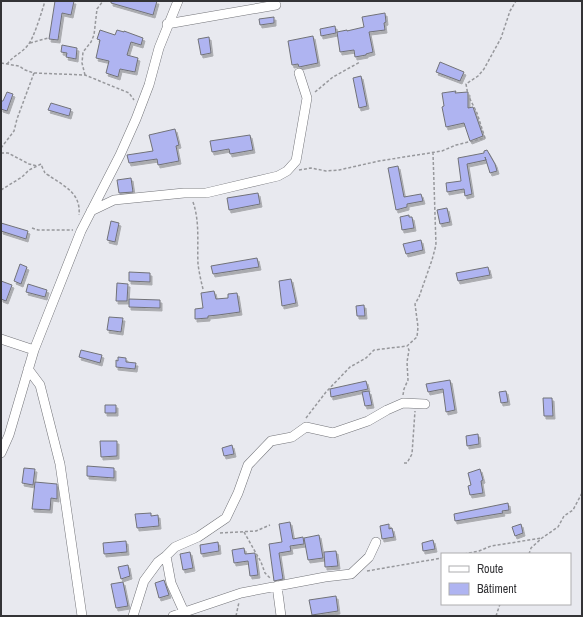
<svg xmlns="http://www.w3.org/2000/svg" width="583" height="617" viewBox="0 0 583 617" font-family="'Archivo Narrow',sans-serif">
  <style>
    .building { fill: #afb4f1; stroke: #717278; filter: url(#shadow) }
    .lines { fill: none; stroke-linecap: round; stroke-linejoin: round }
    .street-casing { stroke: #737479; stroke-width: 10 }
    .path { stroke: #97989c; stroke-width: 1.5; stroke-dasharray: 3 2; stroke-linecap: butt }
    .street { stroke: #fff; stroke-width: 9 }
  </style>
  <defs>
    <filter id="shadow"><feDropShadow dx="2" dy="3" stdDeviation="0" flood-color="#0004"/></filter>
  </defs>
  <rect width="100%" height="100%" fill="#e8e9ef"/>
  <path class="building" d="M55,1H74L71,15L62,13L58,40L49,39Z
    M111,1H157L153,15L111,3Z
    M385,13L386,22L384,23L385,30L369,32L373,52L366,54V55L355,57L354,50L340,52L337,32L347,30V31L364,27L362,17Z
    M274,17V23L260,25L259,19Z
    M335,26L336,33L321,36L320,29Z
    M100,30L115,35L117,30L124,32V31L143,38L141,45L131,42L127,55L138,58L135,72L120,69L118,77L106,73L109,61L96,58L100,40L97,39Z
    M313,36L318,63L299,67L298,64L292,65L288,41Z
    M209,37L211,53L201,55L198,39Z
    M62,45L77,48L76,59L66,57L67,53L61,52Z
    M440,62L464,72L460,81L436,72Z
    M361,76L367,106L359,108L353,78Z
    M456,91L455,93L468,92V108L473,107L483,136L470,141L464,123L446,127L442,107L444,106L442,93Z
    M7,92L13,94L7,111L1,109V101H3Z
    M51,103L71,109L69,116L48,110Z
    M175,129L179,145L176,146L179,161L158,165L157,159L129,163L127,155L153,151L149,135Z
    M250,135L253,150L230,154L229,149L212,152L210,141Z
    M487,150L495,164L497,171L490,173L485,157L486,160L467,164L472,194L465,196L464,189L447,192L446,183L461,181L458,158L484,153V151Z
    M398,166L404,197L421,194L423,201L407,204V207L396,210L388,168Z
    M131,178L133,192L119,193L117,180Z
    M258,193L260,204L229,210L227,198Z
    M447,208L450,222L440,224L437,210Z
    M409,215V217H412L414,228L402,230L400,217Z
    M111,221L119,223L115,242L107,240Z
    M1,223L28,231L26,239L1,231Z
    M421,240L423,250L406,254L403,244Z
    M257,258L259,267L213,274L211,266Z
    M20,264L27,267L21,284L14,281Z
    M488,267L490,275L458,281L456,273Z
    M129,272L150,273V282L129,281Z
    M291,279L296,303L282,306L279,281Z
    M1,281L12,285L6,301L1,299Z
    M117,283L128,284L127,301H116Z
    M28,284L47,290L45,297L26,292Z
    M214,291L216,299L228,298V294L237,293L240,312L218,315L208,316V318L195,319V309L203,308L201,293Z
    M129,299L160,300V308L129,307Z
    M364,305L365,316H357L356,306Z
    M109,317L123,318L121,332L107,330Z
    M81,350L102,355L100,363L79,357Z
    M118,357L126,358V362L136,363L135,369L116,367V360L118,361Z
    M450,380L455,410L446,412L443,389L428,392L426,384Z
    M366,381L368,389L331,397L330,389Z
    M369,391L372,405L365,406L362,392Z
    M506,391L508,402L501,403L499,392Z
    M543,398H552L553,416H544Z
    M105,405H116V413H105Z
    M478,434L479,444L467,446L466,436Z
    M100,441H117V456L101,457Z
    M232,445L234,454L224,456L222,448Z
    M87,466L114,468V478L87,476Z
    M24,468L35,469L33,485L22,483Z
    M480,469L483,480L481,481L483,493L470,495L468,486L471,485L468,473Z
    M35,482L57,484V499L51,498L50,510L32,509Z
    M508,503L509,510L502,511L503,513L455,521L454,514Z
    M151,513V516L158,515L159,526L137,528L135,514Z
    M290,522L293,539L303,537L304,544L290,546L291,551L279,553L283,579L274,581L269,544L282,542L279,524Z
    M389,524V529L392,528L394,537L382,539L380,526Z
    M521,524L523,533L515,536L512,527Z
    M319,535L323,558L308,560L304,538Z
    M433,540L435,549L423,551L422,543Z
    M126,541L127,552L104,554L103,543Z
    M218,542L219,551L201,554L200,545Z
    M244,548L245,554L255,553L258,575L250,576L248,561L234,563L232,550Z
    M336,551L338,566L325,567L324,552Z
    M190,552L193,568L183,570L180,554Z
    M128,565L130,576L121,579L118,567Z
    M164,580L169,595L159,598L155,583Z
    M123,582L128,606L116,608L111,584Z
    M336,596L338,611L312,615L309,600Z"/>
  <g class="lines">
    <defs>
      <path id="street" d="M167,24L276,5
        M91,211L114,200L184,193H206L278,176L287,171L296,161L307,98L299,73
        M1,339L34,350
        M28,369L40,385L60,464L82,616
        M1,453L9,435L34,350L81,231L120,155L136,119L149,85L159,48L178,1
        M166,556L171,583L184,612
        M277,586L281,616
        M133,616L144,581L158,562L166,556L175,547L198,537L226,518L238,493L248,465L271,441L292,437L306,427L333,433L368,421L387,410L403,403L425,404
        M173,616L241,593L325,577L351,574L369,557L376,542"/>
    </defs>
    <use href="#street" class="street-casing"/>
    <path class="path" d="M30,43L48,38
      M1,63L19,66L25,70L34,73L85,75L129,93L134,100
      M7,64C13,56 22,53 28,45C34,38 42,11 45,1
      M85,75L82,63L83,52L91,42L94,35L97,9L103,1
      M315,92L333,77L360,62
      M1,148L14,131L17,119L34,73
      M1,153H8L29,164L37,166
      M299,170L311,168L326,171L339,170L379,161L442,151L456,145L485,138L477,113L468,95L466,84L478,76L484,69L501,38L510,11L516,1
      M1,190L22,177L29,170L41,164C42,167 44,171 45,173C46,174 50,176 51,177C66,187 81,194 79,215
      M193,202C200,222 197,243 198,264C199,272 201,281 203,289
      M32,228L38,230H73
      M403,395L404,389L408,380L407,362L409,350L407,346
      M306,418L326,392L350,367L366,358L374,350L407,346L417,337L418,327L415,304L419,297L432,260L436,245L433,153
      M404,463H407L412,454L415,411
      M244,532L261,562L265,573L271,579
      M220,533L256,531L270,525
      M464,554L479,551L491,546L542,538
      M529,554L531,548L542,538L558,527L564,516L573,510L582,493
      M367,571L442,558
      M236,616L239,602
      M496,616L500,604"/>
    <use href="#street" class="street"/>
  </g>
  <rect width="583" height="617" fill="none" stroke="#333336" stroke-width="4"/>
  <rect x="441" y="553" width="130" height="52" fill="#ffffff" stroke="#adadaf"/>
  <rect x="449" y="566" width="20" height="6" fill="#ffffff" stroke="#adadaf"/>
  <text x="477" y="573" font-size="12" fill="#333336">Route</text>
  <rect x="449" y="583" width="20" height="12" fill="#afb4f1" stroke="#adadaf"/>
  <text x="477" y="593" font-size="12" fill="#333336">Bâtiment</text>
</svg>
